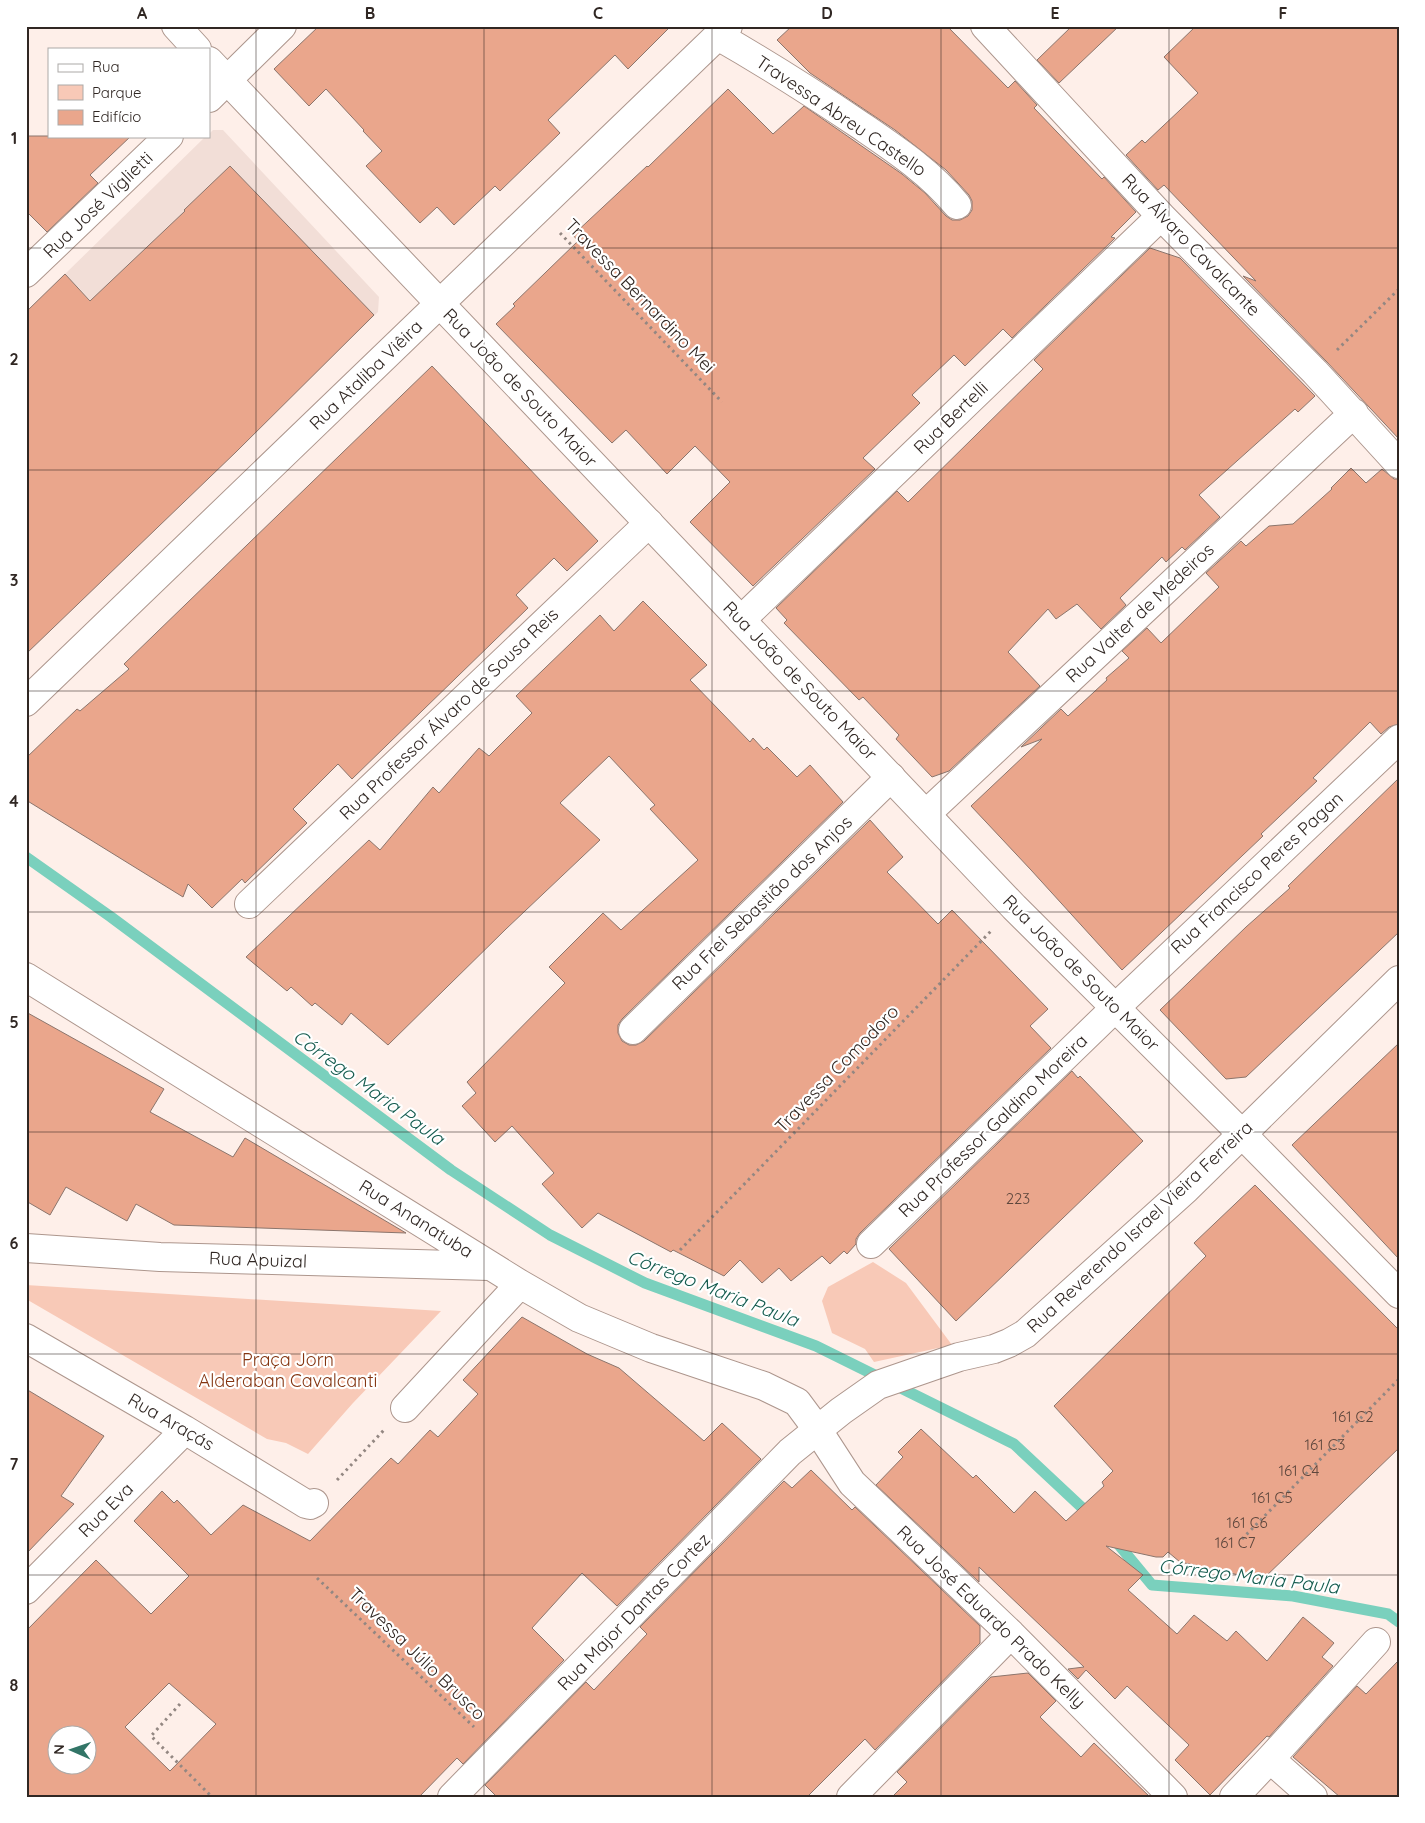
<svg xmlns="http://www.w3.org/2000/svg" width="1425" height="1823" viewBox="0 0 1425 1823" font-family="Quicksand,sans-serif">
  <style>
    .built { fill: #f2ded7 }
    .green { fill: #f8c9b7 }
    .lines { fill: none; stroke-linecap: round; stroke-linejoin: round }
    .stream { stroke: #7ad0bd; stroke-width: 11 }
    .building { fill: #eaa68c; stroke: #8b756c; fill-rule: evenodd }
    .minor-casing { stroke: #ad968d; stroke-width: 30 }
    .tertiary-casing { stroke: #ad968d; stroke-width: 30 }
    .path { stroke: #938782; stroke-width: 3; stroke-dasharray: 2.5 4; stroke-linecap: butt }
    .minor { stroke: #fff; stroke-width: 28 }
    .tertiary { stroke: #fff; stroke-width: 28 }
    .grid { fill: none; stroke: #302723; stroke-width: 1; stroke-opacity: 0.55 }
    .labels { text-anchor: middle; stroke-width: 4.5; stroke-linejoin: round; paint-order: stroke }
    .number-label { font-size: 15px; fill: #5e473d }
    .street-label { font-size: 18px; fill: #302723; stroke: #fff }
    .park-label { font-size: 18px; fill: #843511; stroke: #fff }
    .water-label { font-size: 19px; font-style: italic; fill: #155c4f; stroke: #fff }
    .neatline { fill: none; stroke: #302723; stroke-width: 2 }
    .grid-label { font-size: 16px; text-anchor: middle; font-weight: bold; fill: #302723 }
  </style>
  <rect width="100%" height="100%" fill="#feefe9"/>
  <path class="built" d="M213,130H223L379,297L378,312L237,450L65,274L206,136H209V134Z"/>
  <path class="green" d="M873,1262L906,1283L952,1345L874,1362L865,1349L832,1333L822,1301L828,1287Z
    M26,1285L441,1311L353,1403L308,1454L286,1443L267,1439L26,1299Z"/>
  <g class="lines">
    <path class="stream" d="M26,857L111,917L451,1170L550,1235L645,1283L816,1346L1014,1444L1092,1517
      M1114,1539L1152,1585L1293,1596L1388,1614L1399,1622"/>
  </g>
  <path class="building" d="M319,26H671L628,69L615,55L548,120L560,133L500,191L495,186L454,225L437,207L420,223L366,166L382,151L363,131L364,130L326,89L309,106L274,69Z
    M792,26H947L1008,88L1015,81L1037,105L1034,108L1102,179L1104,177L1136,212L1111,237L1115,238L1012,338L1003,329L965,366L954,355L912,395L920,403L863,458L875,469L753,586L690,522L730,482L695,446L667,474L626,430L612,443L496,324L515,306L513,304L578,241L573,235L647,166L648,167L728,89L773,134L804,106L902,174L925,193L946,216L952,220H960L968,216L972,210V201L969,195L946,170L895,130L810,73L777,40Z
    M1072,26H1119L1059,83L1037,60Z
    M1196,26H1399V439L1326,361L1243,276L1256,281L1164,185L1158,190L1126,155L1142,140L1145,143L1198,93L1164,57Z
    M26,136H131L90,175L98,183L47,232L26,211Z
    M230,166L374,315L236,452L26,654V312L65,274L90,301L185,211L184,210Z
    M1150,248L1180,258L1315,396L1298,412L1295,409L1199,495L1220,517L1185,550L1182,547L1166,562L1162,557L1120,598L1126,605L1101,629L1077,604L1056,619L1048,609L1008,652L1040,686L949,771L932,777L896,739L899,735L863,697L859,700L784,623L787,620L776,608L897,491L908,502L1043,369L1034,360Z
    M432,366L598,541L567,571L554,558L516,595L528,608L352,779L338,764L293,809L307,823L245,883L242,879L212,908L188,884L183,897L26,800V758L77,709L80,711L129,669L124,664Z
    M1351,468L1366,483L1382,469L1394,479H1399V724L1389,727L1381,734L1370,722L1313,778L1317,781L1261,834L1263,836L1122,970L1031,870L971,806L1042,739L1021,747L1061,709L1068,716L1107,680L1106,678L1129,658L1122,651L1147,628L1161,643L1219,587L1206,573L1241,541L1246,546L1269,526L1293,524L1332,489L1331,488Z
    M643,601L707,665L690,680L750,742L753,738L764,750L767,747L797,777L810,765L843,802L622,1019L618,1025V1033L622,1041L629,1045H636L644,1041L870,820L903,857L887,872L938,924L952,910L1048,1009L1030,1026L1051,1048L860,1233L856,1239V1244L847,1254L844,1251L830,1264L822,1256L791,1281L779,1268L762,1283L740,1260L724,1276L673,1250L671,1252L598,1213L582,1228L542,1184L554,1173L512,1126L495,1142L462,1106L476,1093L467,1082L565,983L549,967L603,913L621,930L698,860L650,809L655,805L609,756L560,803L600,840L506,929L388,1045L351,1013L342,1025L315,1003L312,1006L291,987L287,991L246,957L369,840L380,850L433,787L439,793L479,748L489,756L532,713L516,696L600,615L614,631Z
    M1399,778V932L1246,1077L1226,1079L1160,1010L1246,927L1290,888L1288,886Z
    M26,1012L164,1089L150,1112L233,1157L245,1138L406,1233L174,1225L136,1204L127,1221L66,1187L50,1215L26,1201Z
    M1399,1043V1259L1292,1145Z
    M1072,1071L1078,1078L1080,1076L1143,1141L956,1321L889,1249Z
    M1255,1185L1399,1330V1448L1262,1580L1180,1562L1168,1552L1163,1557H1156L1106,1546L1143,1575L1128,1590L1177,1634L1194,1615L1227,1641L1236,1631L1267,1661L1303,1617L1334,1643L1322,1657L1333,1666L1269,1737L1267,1736L1210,1795L1175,1760L1189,1745L1127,1686L1115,1699L1086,1670L1078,1679L1068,1669L1084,1667L979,1567V1582L876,1485L903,1457L898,1452L921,1429L973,1478L976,1475L1014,1513L1035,1491L1066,1521L1104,1486L1102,1482L1113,1471L1054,1406L1206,1256L1194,1243Z
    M522,1317L587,1354L619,1368L704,1441L722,1423L761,1459L617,1606L582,1573L532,1628L564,1660L463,1764L457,1758L419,1797H26V1631L96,1560L151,1614L189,1576L134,1521L162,1491L174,1503L177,1500L211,1535L243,1505L310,1541L391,1458L398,1464L430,1430L438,1437L478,1394L463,1380ZM169,1683L216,1724L170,1771L125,1727ZM58,1736H88V1766H58Z
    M26,1389L104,1436L61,1496L74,1504L26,1554Z
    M811,1470L852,1510L855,1507L980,1626V1643L875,1750L865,1739L807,1797H497L485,1785L586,1682L594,1690L647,1634L640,1627L784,1481L792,1488Z
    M1399,1660V1797H1340L1293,1757L1357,1686L1366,1694Z
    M1028,1673L1056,1701L1040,1717L1081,1757L1094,1743L1150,1797H892L907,1782L897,1772L991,1677Z"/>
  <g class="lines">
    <defs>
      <path id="minor" d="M985,26L1161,216L1315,372L1399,464
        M718,36C767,64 814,94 860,125C895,149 930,172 957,205
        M209,98L282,26
        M26,273L169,136
        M741,620L1161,216
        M926,814L1354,413
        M249,904L649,523
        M26,977L520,1284L579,1318L651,1348L764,1386L797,1402L817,1429L852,1483L1011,1634L1173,1797
        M633,1030L891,777
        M871,1244L1115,1008L1399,739
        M26,1248L160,1257L489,1266
        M26,1338L185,1430L306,1504L310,1505L314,1503
        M405,1408L520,1284
        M26,1590L185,1430
        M1270,1759L1313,1797
        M851,1797L1011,1634
        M1234,1797L1270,1759L1376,1642"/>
      <path id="tertiary" d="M176,26L197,49
        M209,61L1014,907L1242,1134L1399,1294
        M26,702L728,26
        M452,1797L790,1452L841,1411L878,1385L959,1357L994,1349L1009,1343L1025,1334L1186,1189L1399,980"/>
    </defs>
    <use href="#minor" class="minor-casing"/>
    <use href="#tertiary" class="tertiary-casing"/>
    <path class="path" d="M560,233L722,402
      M1337,350L1399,289
      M680,1250L992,930
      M337,1480L384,1430
      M1242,1539L1399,1379
      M317,1578L474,1727
      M180,1704L151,1736L212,1797"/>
    <use href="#minor" class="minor"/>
    <use href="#tertiary" class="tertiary"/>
  </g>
  <path class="grid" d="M256,26V1797M484,26V1797M712,26V1797M941,26V1797M1169,26V1797M26,248H1399M26,470H1399M26,691H1399M26,912H1399M26,1132H1399M26,1354H1399M26,1575H1399"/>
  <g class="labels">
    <g class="number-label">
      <text x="1018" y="1204">223</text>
      <text x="1353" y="1422">161 C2</text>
      <text x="1325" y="1450">161 C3</text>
      <text x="1299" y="1476">161 C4</text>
      <text x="1272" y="1503">161 C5</text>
      <text x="1247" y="1528">161 C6</text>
      <text x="1235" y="1548">161 C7</text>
    </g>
    <g class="street-label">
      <text transform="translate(841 116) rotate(34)" y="6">Travessa Abreu Castello</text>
      <text transform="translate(98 205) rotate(-44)" y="6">Rua José Viglietti</text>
      <text transform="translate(1191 245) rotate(46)" y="6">Rua Álvaro Cavalcante</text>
      <text transform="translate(640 296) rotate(46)" y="6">Travessa Bernardino Mei</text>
      <text transform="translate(366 375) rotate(-44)" y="6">Rua Ataliba Viêira</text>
      <text transform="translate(520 388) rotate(46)" y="6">Rua João de Souto Maior</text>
      <text transform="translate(951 418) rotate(-44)" y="6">Rua Bertelli</text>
      <text transform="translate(1140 613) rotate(-43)" y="6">Rua Valter de Medeiros</text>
      <text transform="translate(800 681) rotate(46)" y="6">Rua João de Souto Maior</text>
      <text transform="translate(449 714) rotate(-44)" y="6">Rua Professor Álvaro de Sousa Reis</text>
      <text transform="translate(1257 873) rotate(-43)" y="6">Rua Francisco Peres Pagan</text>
      <text transform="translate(762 903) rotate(-44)" y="6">Rua Frei Sebastião dos Anjos</text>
      <text transform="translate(1081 973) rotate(45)" y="6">Rua João de Souto Maior</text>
      <text transform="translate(837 1069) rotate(-46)" y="6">Travessa Comodoro</text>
      <text transform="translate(993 1126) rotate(-44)" y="6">Rua Professor Galdino Moreira</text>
      <text transform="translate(416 1219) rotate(32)" y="6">Rua Ananatuba</text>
      <text transform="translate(1140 1227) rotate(-43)" y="6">Rua Reverendo Israel Vieira Ferreira</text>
      <text transform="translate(258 1260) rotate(2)" y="6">Rua Apuizal</text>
      <text transform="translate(171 1422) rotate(30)" y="6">Rua Araçás</text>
      <text transform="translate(106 1510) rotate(-45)" y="6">Rua Eva</text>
      <text transform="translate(634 1612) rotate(-46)" y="6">Rua Major Dantas Cortez</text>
      <text transform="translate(991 1617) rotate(44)" y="6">Rua José Eduardo Prado Kelly</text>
      <text transform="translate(417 1654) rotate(44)" y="6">Travessa Júlio Brusco</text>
    </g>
    <g class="park-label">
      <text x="288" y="1366">Praça Jorn<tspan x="288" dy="21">Alderaban Cavalcanti</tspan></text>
    </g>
    <g class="water-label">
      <text transform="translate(369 1087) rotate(36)" y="7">Córrego Maria Paula</text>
      <text transform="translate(713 1288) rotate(21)" y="7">Córrego Maria Paula</text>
      <text transform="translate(1249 1576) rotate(7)" y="7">Córrego Maria Paula</text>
    </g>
  </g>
  <rect width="1425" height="1823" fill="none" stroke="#ffffff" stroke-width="55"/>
  <rect x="48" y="48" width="162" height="90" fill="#ffffff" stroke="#aca9a7"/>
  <rect x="58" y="64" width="25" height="8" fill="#ffffff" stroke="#aca9a7"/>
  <text x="92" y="72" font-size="15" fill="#302723">Rua</text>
  <rect x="58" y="85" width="25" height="15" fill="#f8c9b7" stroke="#aca9a7"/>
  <text x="92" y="98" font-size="15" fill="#302723">Parque</text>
  <rect x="58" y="110" width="25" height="15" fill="#eaa68c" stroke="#aca9a7"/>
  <text x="92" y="122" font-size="15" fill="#302723">Edifício</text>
  <g transform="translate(72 1750) rotate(272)"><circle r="24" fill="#ffffff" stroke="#aca9a7"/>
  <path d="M0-4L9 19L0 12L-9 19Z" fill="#327567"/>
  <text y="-8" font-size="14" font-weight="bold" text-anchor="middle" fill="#302723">N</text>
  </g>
  <rect x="28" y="28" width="1370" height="1768" class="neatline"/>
  <g class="grid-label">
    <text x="142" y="19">A</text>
    <text x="370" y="19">B</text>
    <text x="598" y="19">C</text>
    <text x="827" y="19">D</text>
    <text x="1055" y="19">E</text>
    <text x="1283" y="19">F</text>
    <text x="14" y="144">1</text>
    <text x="14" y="365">2</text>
    <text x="14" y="586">3</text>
    <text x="14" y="807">4</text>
    <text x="14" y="1028">5</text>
    <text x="14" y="1249">6</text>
    <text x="14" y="1470">7</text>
    <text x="14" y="1691">8</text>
  </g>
</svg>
